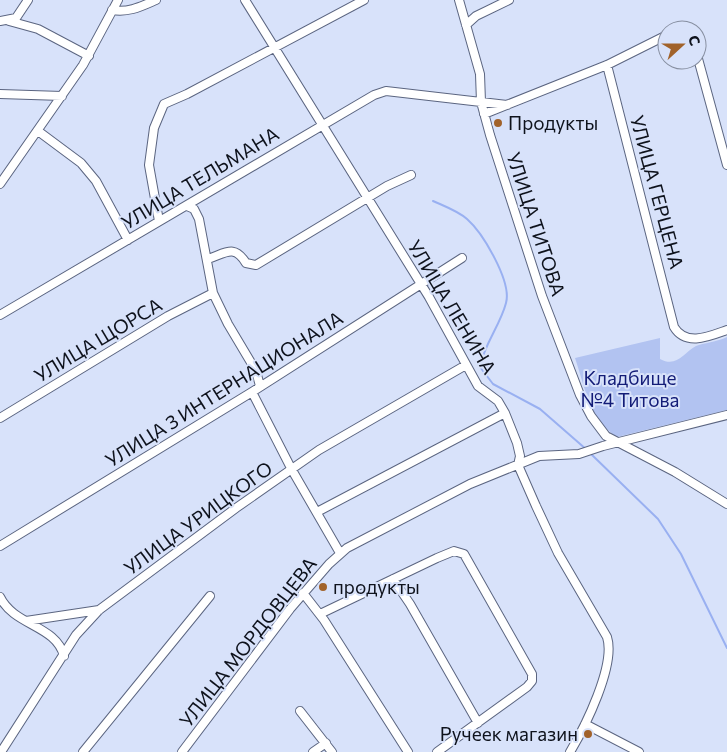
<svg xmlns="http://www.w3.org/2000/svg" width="727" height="752" viewBox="0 0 727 752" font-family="Commissioner,sans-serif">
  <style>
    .green { fill: #b2c3f1 }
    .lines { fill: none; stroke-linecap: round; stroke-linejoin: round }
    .stream { stroke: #99b0f1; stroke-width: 2 }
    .minor-casing { stroke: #5b6580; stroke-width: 10 }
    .minor { stroke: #fff; stroke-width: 8 }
    .poi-dot { fill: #a1622a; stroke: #d8e2fa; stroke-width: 2 }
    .labels { text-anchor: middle; stroke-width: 4; stroke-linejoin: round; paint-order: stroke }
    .poi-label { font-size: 19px; fill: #0e121c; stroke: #d8e2fa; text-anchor: start }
    .street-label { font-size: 19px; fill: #0e121c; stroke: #d8e2fa }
    .park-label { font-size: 19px; fill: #131c77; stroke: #d8e2fa }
  </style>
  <rect width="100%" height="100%" fill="#d8e2fa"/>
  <path class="green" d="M727,337V410L617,437C589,419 585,387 575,358L660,338V359C677,368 683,353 696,346C703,343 717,342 727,337Z"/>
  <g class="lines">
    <path class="stream" d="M433,201C444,206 458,211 467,219C483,233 512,282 506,303C500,326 484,344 480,367L493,384L540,409L587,450
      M590,453L658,519L681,554L727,648"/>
    <defs>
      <path id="minor" d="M245,0L429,297L478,386L498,401L505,413L517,443L520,456L518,465L536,506L558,553L607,637C616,665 585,727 570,752
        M459,0L480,74L481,102L490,135L542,296L580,395L591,416L606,436L675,472L727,504
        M112,10C129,13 142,6 156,0
        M0,21L16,18L28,0
        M9,21L38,29L89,56
        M466,25L476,16L509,0
        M677,30H684
        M697,55L727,165
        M607,65L674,327C686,347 710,336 727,330
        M0,94L62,96
        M484,114L607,65L667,35
        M38,131L81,163L96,181L128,240
        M0,184L83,65L118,0
        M187,206L194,209L199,219L213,293L228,324L256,371L260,386
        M159,221L149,165L154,128L164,104L187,94L364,0
        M208,259C226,253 234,244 246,263L256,265L387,186L411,175
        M0,315L374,95L386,91L507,105
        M252,392L292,470L340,553
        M0,418L168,316L213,293
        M317,512L505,413
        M0,546L252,392L462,258
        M393,579L410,604L478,723
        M303,593L324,620L408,752
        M0,597C14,626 56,625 64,656
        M320,614L437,558L454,551L464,554L532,674V681L527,687L437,752
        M26,621L99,610
        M300,711L332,752
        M585,724L639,752
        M1,752L76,635L99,610L236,508L319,450L466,365
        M83,752L210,596
        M182,752L290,609L329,564L347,548L470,484L539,456L579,454L603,446L727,415
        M313,752L326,743"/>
    </defs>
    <use href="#minor" class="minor-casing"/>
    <use href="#minor" class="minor"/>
  </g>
  <g class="poi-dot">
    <circle cx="498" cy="123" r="5"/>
    <circle cx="323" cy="587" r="5"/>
    <circle cx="588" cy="734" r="5"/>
  </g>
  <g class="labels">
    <g class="poi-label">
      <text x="508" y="130">Продукты</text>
      <text x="333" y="594">продукты</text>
      <text x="578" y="741" text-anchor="end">Ручеек магазин</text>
    </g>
    <g class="street-label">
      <text transform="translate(200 178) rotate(-31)" y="7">УЛИЦА ТЕЛЬМАНА</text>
      <text transform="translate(657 192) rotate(75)" y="7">УЛИЦА ГЕРЦЕНА</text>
      <text transform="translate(536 224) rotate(72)" y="7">УЛИЦА ТИТОВА</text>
      <text transform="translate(452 307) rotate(59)" y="7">УЛИЦА ЛЕНИНА</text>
      <text transform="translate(98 340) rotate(-31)" y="7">УЛИЦА ЩОРСА</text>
      <text transform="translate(224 389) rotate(-32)" y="7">УЛИЦА 3 ИНТЕРНАЦИОНАЛА</text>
      <text transform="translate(198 518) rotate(-36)" y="7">УЛИЦА УРИЦКОГО</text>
      <text transform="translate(248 642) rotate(-52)" y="7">УЛИЦА МОРДОВЦЕВА</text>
    </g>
    <g class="park-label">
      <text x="630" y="385">Кладбище<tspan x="630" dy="22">№4 Титова</tspan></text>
    </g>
  </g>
  <g transform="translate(682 45) rotate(69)"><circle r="24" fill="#d8e2fa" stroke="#878fa1"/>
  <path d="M0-4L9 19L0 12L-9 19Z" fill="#a1622a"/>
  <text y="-8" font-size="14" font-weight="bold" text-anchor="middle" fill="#0e121c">С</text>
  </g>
</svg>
